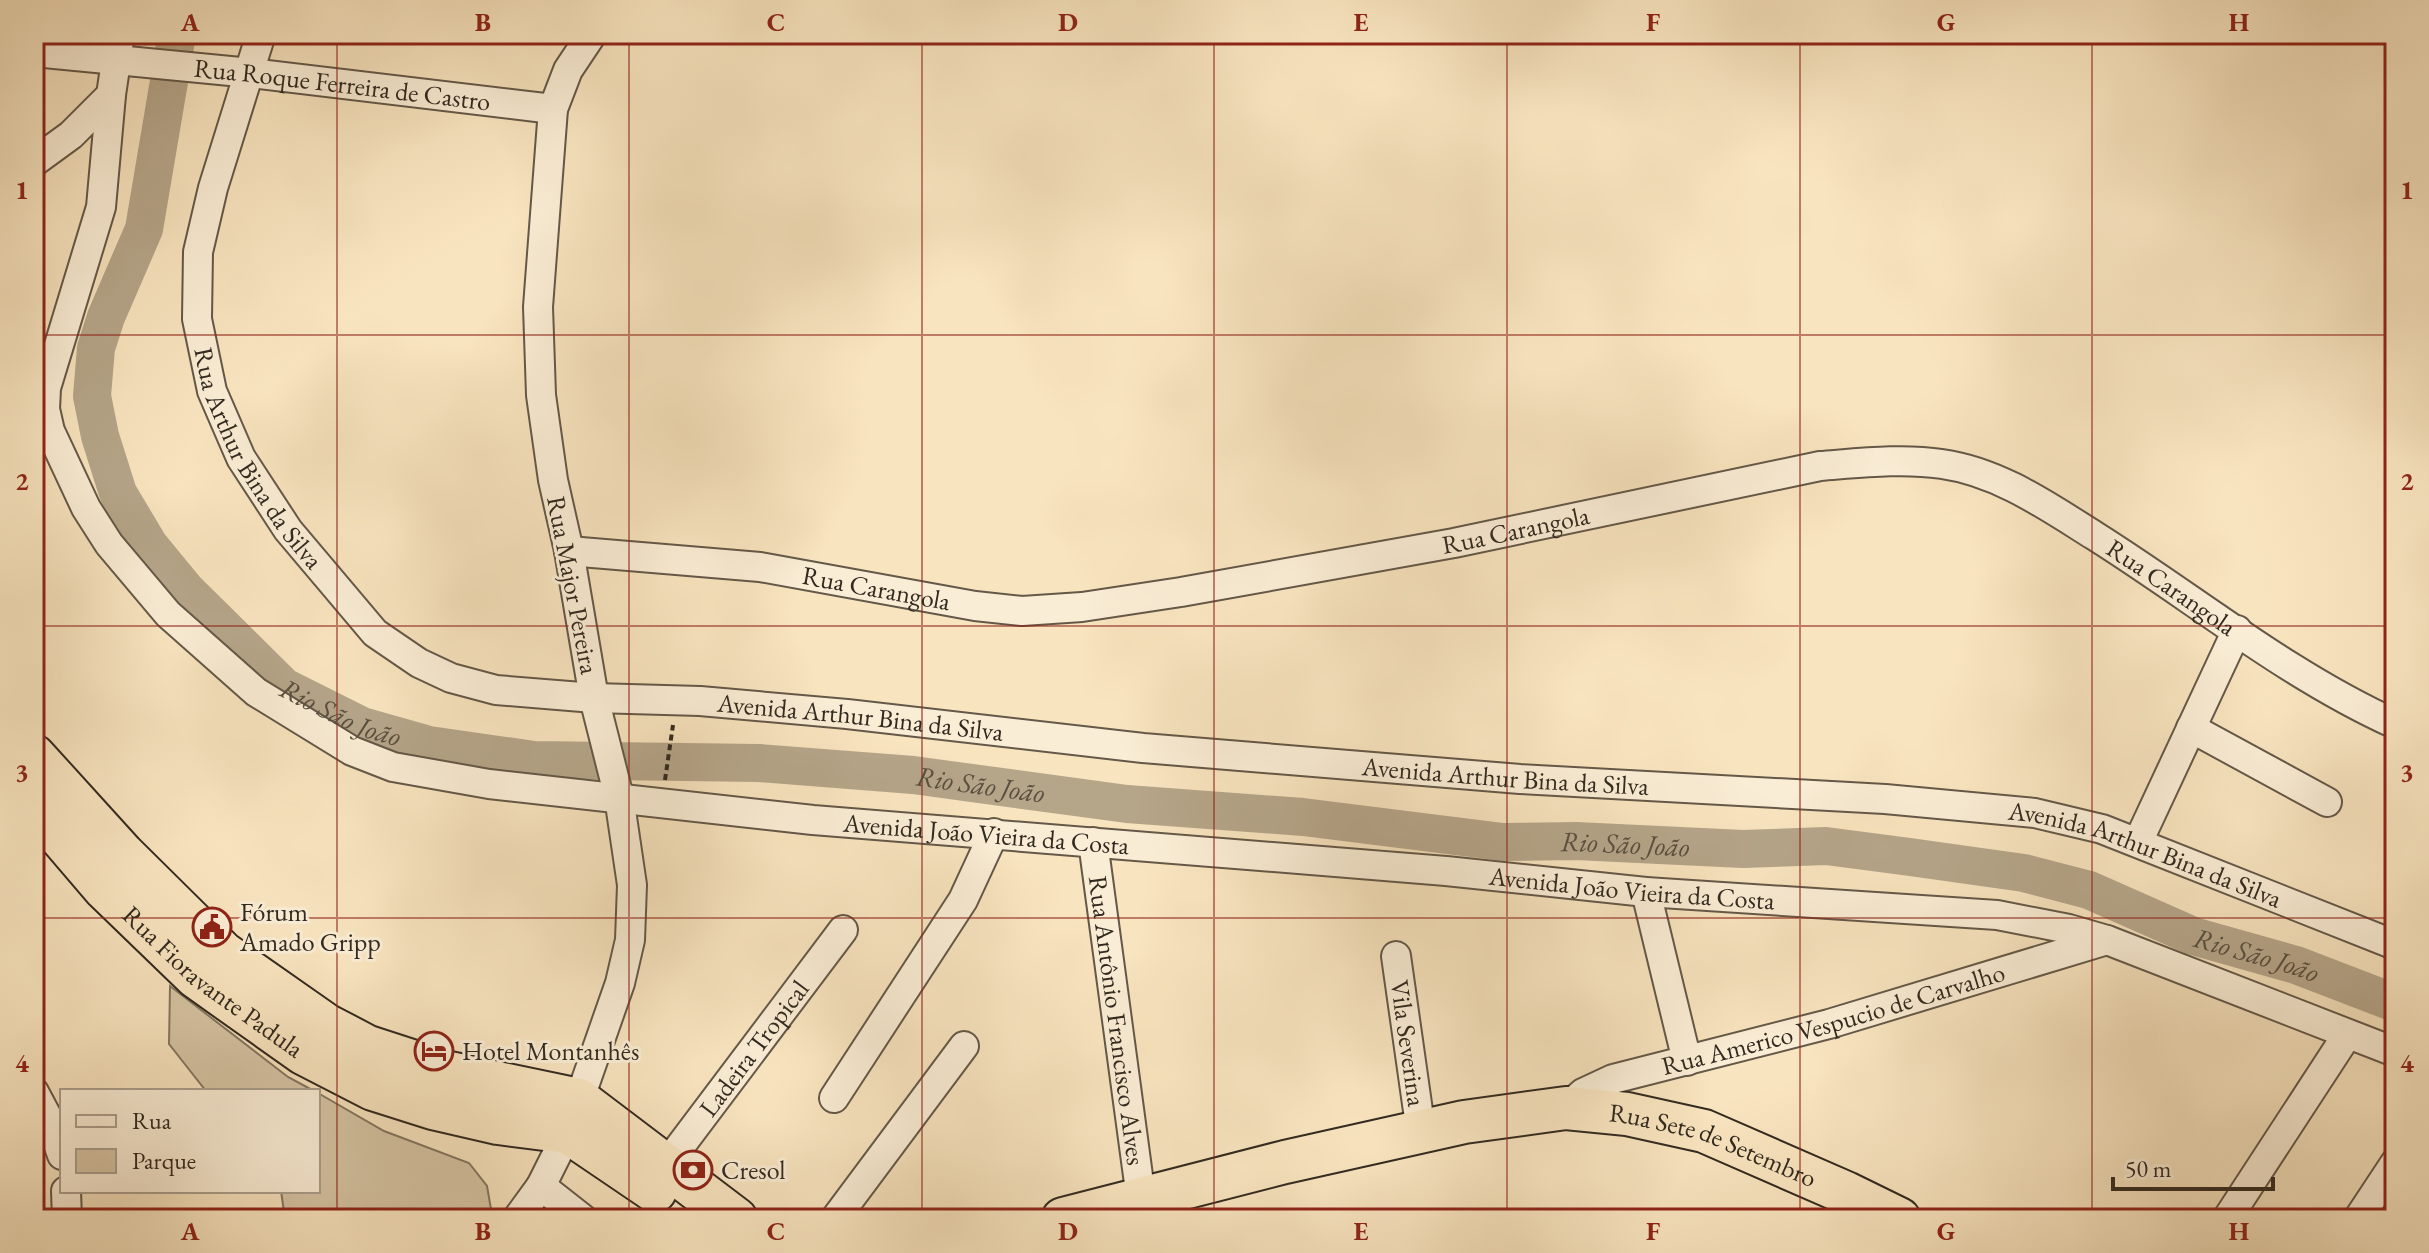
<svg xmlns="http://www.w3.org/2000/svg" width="2429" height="1253" viewBox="0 0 2429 1253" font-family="'EB Garamond',serif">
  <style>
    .green { fill: #d6c4a4; stroke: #847762; stroke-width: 2 }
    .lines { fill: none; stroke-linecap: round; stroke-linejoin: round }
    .river { stroke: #b5a589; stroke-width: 38 }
    .minor-casing { stroke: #645848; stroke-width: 32 }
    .highway-casing { stroke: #322a20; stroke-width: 46 }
    .path { stroke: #322a20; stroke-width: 4; stroke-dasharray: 6 4; stroke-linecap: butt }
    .minor { stroke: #faedd5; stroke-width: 28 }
    .highway { stroke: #f8e4bf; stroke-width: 42 }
    .grid { fill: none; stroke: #8f2418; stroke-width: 2; stroke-opacity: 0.55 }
    .labels { text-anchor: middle; stroke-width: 6; stroke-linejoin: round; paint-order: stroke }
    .street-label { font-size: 26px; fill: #322a20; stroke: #faedd5 }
    .poi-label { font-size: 26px; fill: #322a20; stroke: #faedd5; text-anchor: start }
    .water-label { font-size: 28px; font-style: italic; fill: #594f40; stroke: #faedd5 }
    .neatline { fill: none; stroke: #8f2418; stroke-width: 3 }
    .grid-label { font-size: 26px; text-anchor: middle; font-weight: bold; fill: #8f2418 }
  </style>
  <rect width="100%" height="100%" fill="#f8e4bf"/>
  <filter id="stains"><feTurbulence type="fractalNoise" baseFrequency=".0025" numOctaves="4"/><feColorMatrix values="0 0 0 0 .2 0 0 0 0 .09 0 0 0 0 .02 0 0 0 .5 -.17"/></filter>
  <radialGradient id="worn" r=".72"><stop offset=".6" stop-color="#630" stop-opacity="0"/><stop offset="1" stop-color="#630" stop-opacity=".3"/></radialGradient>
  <path class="green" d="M170,986L288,1077L314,1091H206L169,1044Z
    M318,1093L384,1131L469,1163L487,1186L492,1215L490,1219H285L281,1191H318Z"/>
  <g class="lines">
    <path class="river" id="s1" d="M177,34L144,229L106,317L96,348L92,396L100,436L118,493L149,545L186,590L284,687L362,726L429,745L534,760L759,763L913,775L1127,804L1303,817L1503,842L1576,841L1743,849L1826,846L1910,857L2024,873L2089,890L2193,936L2296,965L2395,1003"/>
    <defs>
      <g id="minor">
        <path id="s2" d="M261,34L213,188L198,252L197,319L212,391L241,458L288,530L375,633L419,663L451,678L496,690L594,698L700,701L847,714L1143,748L1520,779L1885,799L2035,813L2102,829L2395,945"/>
        <path id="s3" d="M34,52L251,73L553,109"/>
        <path id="s4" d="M111,95L101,207L46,388L45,409L50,431L86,508L109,544L168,614L256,692L352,751L393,767L489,784L813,820L1446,871L1646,892L1997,915L2069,929L2107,940L2395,1052"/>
        <path d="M34,162L71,135L111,95L120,34"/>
        <path id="s5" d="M569,551L760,567L975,606L1022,611L1082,607L1181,592L1454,543L1820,466C1860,463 1902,458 1942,464C1999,472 2047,506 2095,536C2195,599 2287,675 2395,724"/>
        <path d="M2191,728L2327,802"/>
        <path id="s6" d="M1093,842L1141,1198"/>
        <path d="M2138,842L2237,630"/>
        <path d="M1646,892L1687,1061"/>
        <path id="s7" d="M1396,956L1421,1132"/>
        <path d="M34,1092L51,1124L62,1155"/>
        <path d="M834,1098L963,900L994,833"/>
        <path id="s8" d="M1566,1108L1583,1093L1613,1079L1829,1024L2107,940"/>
        <path id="s9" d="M666,1165L843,930"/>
        <path d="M541,1186L583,1219"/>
        <path d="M66,1191L67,1219"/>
        <path d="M517,1219L541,1186L568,1132L620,983L630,940L632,885L619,797L594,698L569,551L553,480L541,395L538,307L553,109L568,70L592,34"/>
        <path d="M835,1219L964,1046"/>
        <path d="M2227,1219L2347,1035"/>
        <path d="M2358,1219L2395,1163"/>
      </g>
      <g id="highway">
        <path d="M34,756L123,854L223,953L326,1025L368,1047L445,1072L579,1100L736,1219"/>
        <path id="s10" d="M34,806L105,889L196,977L303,1053L373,1089L433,1108L498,1123L568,1132L655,1191"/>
        <path id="s11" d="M1063,1219L1285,1162L1464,1122L1566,1108L1627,1114L1704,1131L1846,1193L1899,1219"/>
      </g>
    </defs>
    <use href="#minor" class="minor-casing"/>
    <use href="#highway" class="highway-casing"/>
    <path class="path" d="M665,780L673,725"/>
    <use href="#minor" class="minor"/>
    <use href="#highway" class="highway"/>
  </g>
  <path class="grid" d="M337,34V1219M629,34V1219M922,34V1219M1214,34V1219M1507,34V1219M1800,34V1219M2092,34V1219M34,335H2395M34,626H2395M34,918H2395"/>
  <defs>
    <symbol id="civic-ring" viewBox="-11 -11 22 22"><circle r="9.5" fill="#faedd5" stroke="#8f2418" stroke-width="1.5"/><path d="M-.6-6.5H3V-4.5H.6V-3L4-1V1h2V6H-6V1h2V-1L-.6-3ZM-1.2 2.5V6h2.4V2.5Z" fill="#8f2418"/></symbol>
    <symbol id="hotel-ring" viewBox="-11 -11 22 22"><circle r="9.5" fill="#faedd5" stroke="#8f2418" stroke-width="1.5"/><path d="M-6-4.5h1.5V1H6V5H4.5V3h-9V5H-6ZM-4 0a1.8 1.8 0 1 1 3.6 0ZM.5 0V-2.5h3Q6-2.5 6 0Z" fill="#8f2418"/></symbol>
    <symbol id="bank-ring" viewBox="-11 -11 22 22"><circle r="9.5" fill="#faedd5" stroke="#8f2418" stroke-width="1.5"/><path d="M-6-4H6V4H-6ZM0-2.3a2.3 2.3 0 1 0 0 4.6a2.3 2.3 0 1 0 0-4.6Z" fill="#8f2418"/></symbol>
  </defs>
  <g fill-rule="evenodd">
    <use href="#civic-ring" x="190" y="905" width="44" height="44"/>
    <use href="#hotel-ring" x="412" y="1029" width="44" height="44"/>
    <use href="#bank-ring" x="671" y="1148" width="44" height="44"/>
  </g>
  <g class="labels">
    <g class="street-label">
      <text dy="9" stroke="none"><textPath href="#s3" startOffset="310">Rua Roque Ferreira de Castro</textPath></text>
      <text dy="9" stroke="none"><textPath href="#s2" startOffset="448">Rua Arthur Bina da Silva</textPath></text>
      <text dy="9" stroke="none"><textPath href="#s5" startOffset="958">Rua Carangola</textPath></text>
      <text transform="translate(573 585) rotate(79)" y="9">Rua Major Pereira</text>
      <text dy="9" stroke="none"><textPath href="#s5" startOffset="1654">Rua Carangola</textPath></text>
      <text dy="9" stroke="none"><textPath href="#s5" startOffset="310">Rua Carangola</textPath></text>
      <text dy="9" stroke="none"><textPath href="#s2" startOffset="1162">Avenida Arthur Bina da Silva</textPath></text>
      <text dy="9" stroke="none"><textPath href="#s2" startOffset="1810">Avenida Arthur Bina da Silva</textPath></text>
      <text dy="9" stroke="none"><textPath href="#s4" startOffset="1436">Avenida João Vieira da Costa</textPath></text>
      <text dy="9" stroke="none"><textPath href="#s2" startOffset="2458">Avenida Arthur Bina da Silva</textPath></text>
      <text dy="9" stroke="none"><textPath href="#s4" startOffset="2084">Avenida João Vieira da Costa</textPath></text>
      <text dy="9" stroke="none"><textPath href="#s10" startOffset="252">Rua Fioravante Padula</textPath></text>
      <text dy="9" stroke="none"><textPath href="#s8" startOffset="284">Rua Americo Vespucio de Carvalho</textPath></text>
      <text dy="9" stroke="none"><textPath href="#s6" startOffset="180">Rua Antônio Francisco Alves</textPath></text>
      <text dy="9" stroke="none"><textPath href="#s7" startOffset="88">Vila Severina</textPath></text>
      <text dy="9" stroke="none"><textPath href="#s9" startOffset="146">Ladeira Tropical</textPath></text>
      <text dy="9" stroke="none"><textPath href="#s11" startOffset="668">Rua Sete de Setembro</textPath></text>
    </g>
    <g class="poi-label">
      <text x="240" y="921">Fórum<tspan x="240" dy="30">Amado Gripp</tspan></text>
      <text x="462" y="1060">Hotel Montanhês</text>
      <text x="721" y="1179">Cresol</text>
    </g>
    <g class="water-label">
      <text dy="10" stroke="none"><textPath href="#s1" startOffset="794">Rio São João</textPath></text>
      <text dy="10" stroke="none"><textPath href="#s1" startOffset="1442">Rio São João</textPath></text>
      <text dy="10" stroke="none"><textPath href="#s1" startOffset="2090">Rio São João</textPath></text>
      <text dy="10" stroke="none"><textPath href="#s1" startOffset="2738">Rio São João</textPath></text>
    </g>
  </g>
  <rect width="2429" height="1253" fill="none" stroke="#f8e4bf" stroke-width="88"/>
  <rect x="60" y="1089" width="260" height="104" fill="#faedd5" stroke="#aa9f8d" stroke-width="2"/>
  <rect x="76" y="1115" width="40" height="12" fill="#faedd5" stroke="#aa9f8d" stroke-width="2"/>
  <text x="132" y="1129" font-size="24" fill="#322a20">Rua</text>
  <rect x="76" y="1149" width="40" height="24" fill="#d6c4a4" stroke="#aa9f8d" stroke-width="2"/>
  <text x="132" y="1169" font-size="24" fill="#322a20">Parque</text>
  <path d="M2113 1177v12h160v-12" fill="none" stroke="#322a20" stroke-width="4"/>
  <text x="2125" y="1177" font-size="24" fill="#322a20" stroke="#faedd5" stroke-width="6" paint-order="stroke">50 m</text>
  <rect x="44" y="44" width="2341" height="1165" class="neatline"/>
  <g class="grid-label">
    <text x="190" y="31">A</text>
    <text x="483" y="31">B</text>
    <text x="776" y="31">C</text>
    <text x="1068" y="31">D</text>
    <text x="1361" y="31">E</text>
    <text x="1653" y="31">F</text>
    <text x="1946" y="31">G</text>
    <text x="2239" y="31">H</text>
    <text x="22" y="199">1</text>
    <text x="2407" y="199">1</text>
    <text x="22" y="490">2</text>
    <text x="2407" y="490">2</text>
    <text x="22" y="781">3</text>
    <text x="2407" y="781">3</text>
    <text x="22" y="1072">4</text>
    <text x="2407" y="1072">4</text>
    <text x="190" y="1240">A</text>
    <text x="483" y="1240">B</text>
    <text x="776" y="1240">C</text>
    <text x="1068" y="1240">D</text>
    <text x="1361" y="1240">E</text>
    <text x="1653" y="1240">F</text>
    <text x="1946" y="1240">G</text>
    <text x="2239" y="1240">H</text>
  </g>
  <rect width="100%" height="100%" filter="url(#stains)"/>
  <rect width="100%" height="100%" fill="url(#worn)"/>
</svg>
